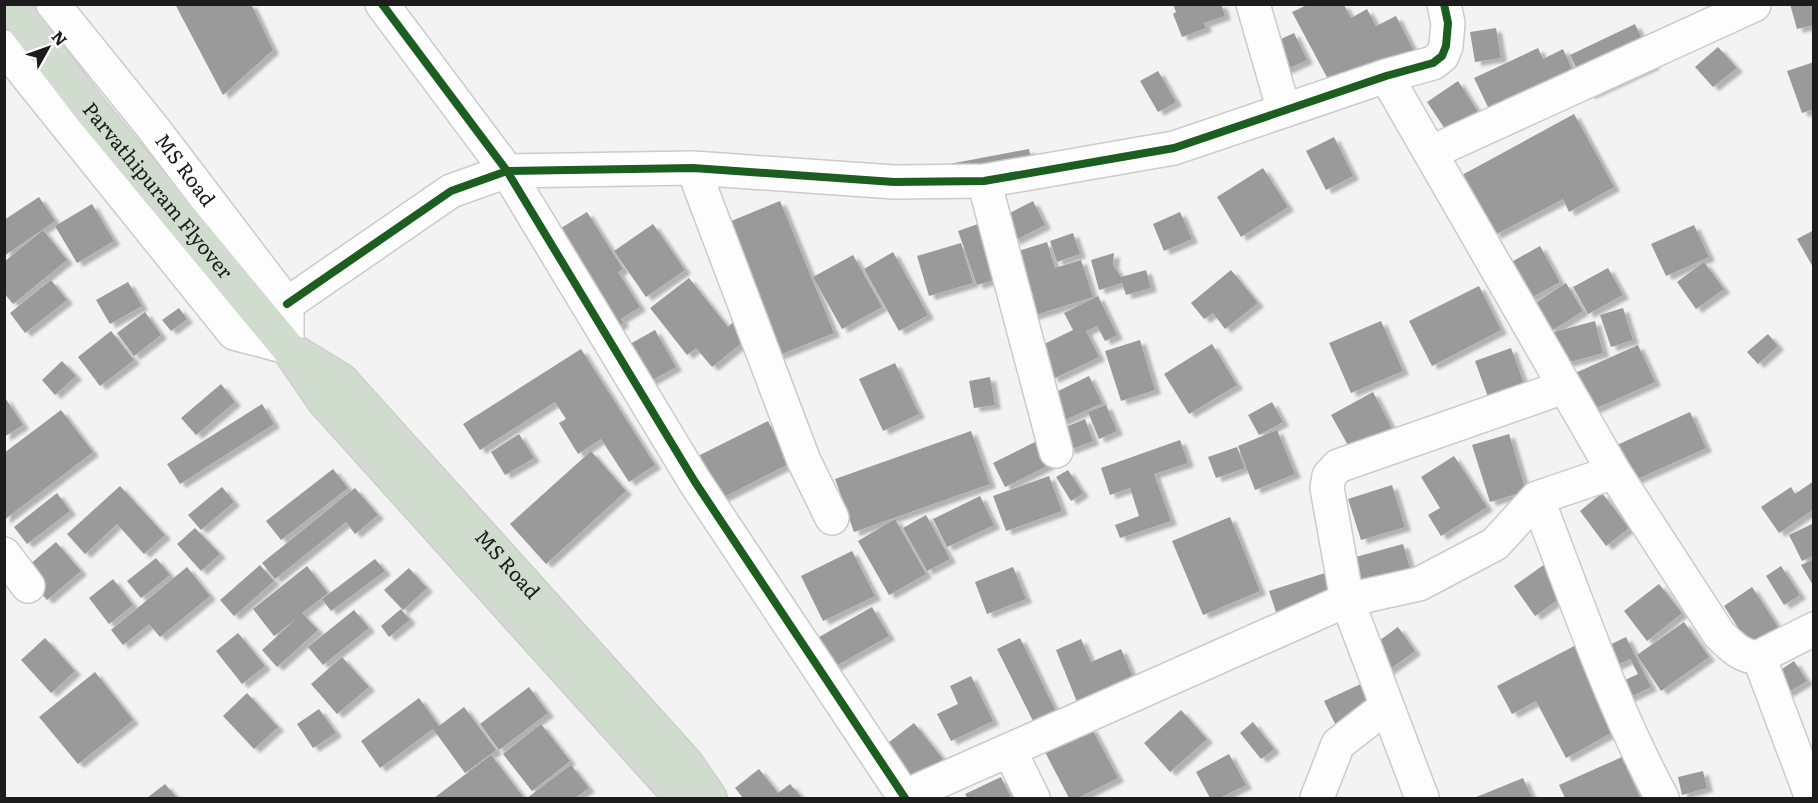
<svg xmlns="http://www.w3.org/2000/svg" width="1818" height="803" viewBox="0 0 1818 803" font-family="Literata,serif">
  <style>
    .building { fill: #999a99; filter: url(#shadow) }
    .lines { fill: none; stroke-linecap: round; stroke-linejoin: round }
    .minor-casing { stroke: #cacbca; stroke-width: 36 }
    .highway-casing { stroke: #cdcecd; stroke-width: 36 }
    .minor { stroke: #fdfdfd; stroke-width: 33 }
    .highway { stroke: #d0dcce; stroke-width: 33 }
    .cycleway-casing { stroke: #fff; stroke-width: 11 }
    .cycleway { stroke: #1b5e20; stroke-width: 8 }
    .labels { text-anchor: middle; stroke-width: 6; stroke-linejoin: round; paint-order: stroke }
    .street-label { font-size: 20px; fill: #1b1c1b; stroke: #fff }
  </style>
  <defs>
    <filter id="shadow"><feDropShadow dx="6" dy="4" stdDeviation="1.5" flood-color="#0004"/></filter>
  </defs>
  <rect width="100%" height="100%" fill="#f2f3f2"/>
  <path class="building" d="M175,4H251L273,50L223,95Z
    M1173,4H1221L1225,16L1204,23L1206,28L1182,37L1173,14L1176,12Z
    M1790,4H1814V25L1797,29Z
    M1307,5H1344L1351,18L1367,9L1376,26L1396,16L1416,55L1337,96L1292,12Z
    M1635,24L1654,65L1589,95L1570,55Z
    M1496,28L1501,58L1475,62L1470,32Z
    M1294,33L1307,60L1281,72L1268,45Z
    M1718,47L1737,68L1713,87L1695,67Z
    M1538,48L1543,59L1563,49L1580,87L1497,126L1474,78Z
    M1814,62V109L1802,113L1787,71Z
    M1158,71L1176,102L1158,112L1140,81Z
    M1458,81L1482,118L1451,138L1427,102Z
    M1574,114L1614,187L1569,212L1563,199L1495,235L1462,175Z
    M1334,137L1353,176L1326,190L1306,151Z
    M1029,149L1034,173L954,188L949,164Z
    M1263,168L1288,207L1241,237L1217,197Z
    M39,197L55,221L4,256V220Z
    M780,201L834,333L777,356L724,224Z
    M1033,201L1045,225L1014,241L1002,217Z
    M92,204L114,241L77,263L55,226Z
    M587,212L623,269L618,272L640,307L621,319L623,323L601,338L540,241Z
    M1180,212L1192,239L1164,251L1153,224Z
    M653,224L685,270L646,297L614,251Z
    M978,224L997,279L977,285L958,231Z
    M1694,225L1709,257L1666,276L1651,244Z
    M43,230L67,260L13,304L4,293V262Z
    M1814,230V269L1797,239Z
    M1073,233L1080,254L1057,262L1050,241Z
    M1047,242L1055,268L1081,260L1093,297L1029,317L1009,254Z
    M961,243L973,283L929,296L917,256Z
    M1540,246L1560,282L1518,305L1499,269Z
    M893,252L928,315L899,331L864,269Z
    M1114,253L1113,265L1121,277L1146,270L1151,288L1126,295L1122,283L1099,290L1091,260Z
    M853,255L882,307L842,329L813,277Z
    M1704,262L1724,289L1696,309L1677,282Z
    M1608,268L1623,295L1588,314L1573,287Z
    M1231,270L1258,303L1225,329L1213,313L1204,319L1191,303Z
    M689,278L728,327L734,321L748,338L712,367L696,348L687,355L650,308Z
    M51,280L67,300L25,333L10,313Z
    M128,282L142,306L110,324L96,300Z
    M1566,283L1583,311L1551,331L1534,304Z
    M1479,286L1501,330L1432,366L1409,321Z
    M1098,296L1117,335L1105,341L1097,326L1086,331L1099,357L1053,379L1038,347L1073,330L1064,313Z
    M179,308L187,319L171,331L162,320Z
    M1623,308L1633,340L1611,347L1600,315Z
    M145,312L161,335L134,356L117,333Z
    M1381,321L1403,371L1351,393L1329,343Z
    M1595,321L1603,353L1559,365L1550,333Z
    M655,330L676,367L640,387L619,350Z
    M111,331L134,360L100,386L78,357Z
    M1768,334L1778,346L1758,364L1747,352Z
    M1140,340L1155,390L1121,401L1105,351Z
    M1212,344L1237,385L1189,414L1164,374Z
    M1638,345L1655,382L1581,415L1564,378Z
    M1511,348L1531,403L1495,416L1475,361Z
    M581,349L655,465L629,482L601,439L578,454L559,423L566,419L555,402L480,450L463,424Z
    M62,361L76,376L55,395L42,380Z
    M895,363L919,414L883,431L859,379Z
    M1089,376L1102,403L1061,422L1048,396Z
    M990,377L995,405L974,408L969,381Z
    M221,384L235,402L196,435L181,418Z
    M1373,392L1399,442L1358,463L1331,415Z
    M4,396L23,425L4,437Z
    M1272,402L1283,422L1259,435L1248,415Z
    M262,404L274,424L180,484L167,464Z
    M1106,405L1117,431L1099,439L1088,412Z
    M61,410L93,452L4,520V453Z
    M1690,412L1706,448L1624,485L1608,449Z
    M1085,419L1093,441L1069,450L1061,429Z
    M768,421L789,464L720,499L698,456Z
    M1277,430L1295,474L1255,490L1238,446Z
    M971,431L990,484L854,532L835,479Z
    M519,434L534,458L505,475L491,452Z
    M1509,434L1526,491L1490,502L1472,445Z
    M1180,440L1188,463L1154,474L1171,521L1120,538L1115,525L1139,516L1130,488L1110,495L1101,468Z
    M1037,441L1049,465L1005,487L993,463Z
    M1237,447L1245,468L1216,478L1208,457Z
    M591,451L626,491L546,564L510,524Z
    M1454,456L1487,507L1441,536L1428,515L1440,508L1421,477Z
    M333,469L348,488L281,540L266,521Z
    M1068,470L1083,493L1071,501L1056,477Z
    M1049,476L1062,511L1006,531L993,496Z
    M1814,481V509L1779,533L1761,507L1791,487L1795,494Z
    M1392,485L1405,527L1361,540L1348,499Z
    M120,486L165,535L144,554L117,524L85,554L67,534Z
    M222,487L234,502L201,530L188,515Z
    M355,488L378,515L355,534L346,522L275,579L262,563Z
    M57,493L70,511L27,544L14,527Z
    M1602,493L1629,528L1606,546L1580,511Z
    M980,496L994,525L947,547L933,519Z
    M926,515L950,559L927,571L903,528Z
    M1230,517L1260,591L1203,615L1172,541Z
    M895,519L926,574L889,595L858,541Z
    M1814,523V555L1802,561L1789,535Z
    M195,528L220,554L201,571L177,544Z
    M56,542L81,571L47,600L22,571Z
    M1403,544L1412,575L1361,589L1352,558Z
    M852,551L875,596L823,621L801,576Z
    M156,558L170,575L141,598L127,581Z
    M375,559L385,571L331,611L322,599Z
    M1814,559V587L1801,565Z
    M1545,564L1566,594L1535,616L1514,586Z
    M260,565L274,581L234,616L220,600Z
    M307,566L328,593L302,613L318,630L277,667L262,650L297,618L274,636L253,609Z
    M1781,566L1800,595L1784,605L1766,576Z
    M187,567L210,596L160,637L149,624L123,645L111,630Z
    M1013,567L1026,599L987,614L975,582Z
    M409,568L427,588L403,610L384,590Z
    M1328,572L1338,602L1279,621L1269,591Z
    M113,579L133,605L109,624L89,598Z
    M1659,584L1682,613L1647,641L1624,611Z
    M1752,587L1778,627L1750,646L1724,606Z
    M872,607L889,636L822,674L805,645Z
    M401,609L410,620L389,637L381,626Z
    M354,610L369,628L323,665L308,647Z
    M1684,622L1709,657L1661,691L1637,655Z
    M1398,627L1415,651L1382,675L1365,651Z
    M238,633L265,666L242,684L216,651Z
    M1626,637L1651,687L1620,702L1612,686L1638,674L1630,659L1611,668L1601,649Z
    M45,638L75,671L51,693L21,660Z
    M1020,638L1057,714L1035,725L997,649Z
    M1081,639L1091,662L1121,649L1134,680L1077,702L1056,650Z
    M1582,642L1622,727L1566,758L1536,701L1512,714L1497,686Z
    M342,657L369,687L337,714L311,684Z
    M1794,661L1807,681L1782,696L1770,677Z
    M95,672L133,720L78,764L39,717Z
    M971,676L993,721L951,741L937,714L958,704L950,686Z
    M1363,683L1377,712L1338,730L1324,701Z
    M529,687L548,713L499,750L480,724Z
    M247,693L278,727L254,749L223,716Z
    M419,698L439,726L464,707L496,750L465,773L433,729L380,768L361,741Z
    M319,709L336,733L313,748L297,724Z
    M1181,710L1207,739L1170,772L1144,743Z
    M1253,722L1274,749L1261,759L1240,733Z
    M914,723L943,759L904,790L875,753Z
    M541,724L570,761L532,791L503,754Z
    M1091,727L1118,778L1078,798H1069L1045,752Z
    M1229,754L1246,785L1220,798H1210L1196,772Z
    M491,755L524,798H434Z
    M1622,757L1640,798H1565L1559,785Z
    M571,765L589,788L575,798H527Z
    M759,769L778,793L790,784L802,798H743L735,788Z
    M1703,771L1707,788L1682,795L1678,777Z
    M1001,777L1011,798H967L965,794Z
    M1523,778L1532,798H1474Z
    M165,784L177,798H147Z"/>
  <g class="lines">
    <defs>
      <path id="minor" d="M382,4L507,171L695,482L905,798
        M1253,4L1284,111
        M4,47L234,333L287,347V304L153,128L53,4
        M1386,76L1614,472L1719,634C1730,645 1742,658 1759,657L1814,629
        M1430,153L1754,5
        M693,168L804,461L832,518
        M984,181L1056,451
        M287,304L451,191L507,171L693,168L894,182L984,181L1174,148L1386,76L1433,63L1442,56L1446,46L1448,23L1444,4
        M1564,387L1338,466L1329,476L1327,488L1347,600L1419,584L1495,544L1537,498L1614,472
        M1537,498C1576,599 1611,703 1662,798
        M4,554L28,586
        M1759,657L1812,798
        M1010,751L1033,798
        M901,798L1347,600L1422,798
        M1317,798L1338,744L1387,706"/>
      <g id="highway">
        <path id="s1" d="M10,4L90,109L287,347L324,401L668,783L698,798"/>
        <path id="s2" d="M297,353L341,380L686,763L710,798"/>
      </g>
    </defs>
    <use href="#minor" class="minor-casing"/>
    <use href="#highway" class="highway-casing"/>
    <use href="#minor" class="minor"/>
    <use href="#highway" class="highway"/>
    <defs>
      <path id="cycleway" d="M382,4L507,171L695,482L905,798
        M287,304L451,191L507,171L693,168L894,182L984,181L1174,148L1386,76L1433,63L1442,56L1446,46L1448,23L1444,4"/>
    </defs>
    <use href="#cycleway" class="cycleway-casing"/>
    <use href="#cycleway" class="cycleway"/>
  </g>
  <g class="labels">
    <g class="street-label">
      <text transform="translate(185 170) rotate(53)" y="7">MS Road</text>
      <text dy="7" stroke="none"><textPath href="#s1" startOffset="238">Parvathipuram Flyover</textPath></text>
      <text dy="7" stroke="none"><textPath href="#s2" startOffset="300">MS Road</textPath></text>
    </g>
  </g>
  <rect width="1818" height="803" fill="none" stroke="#1b1c1b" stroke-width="12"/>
  <g transform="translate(48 48) rotate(50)" stroke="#ffffff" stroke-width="4.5" paint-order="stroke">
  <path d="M0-4.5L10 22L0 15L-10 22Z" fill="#1b1c1b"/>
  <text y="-9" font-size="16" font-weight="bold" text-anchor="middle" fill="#1b1c1b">N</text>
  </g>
</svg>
